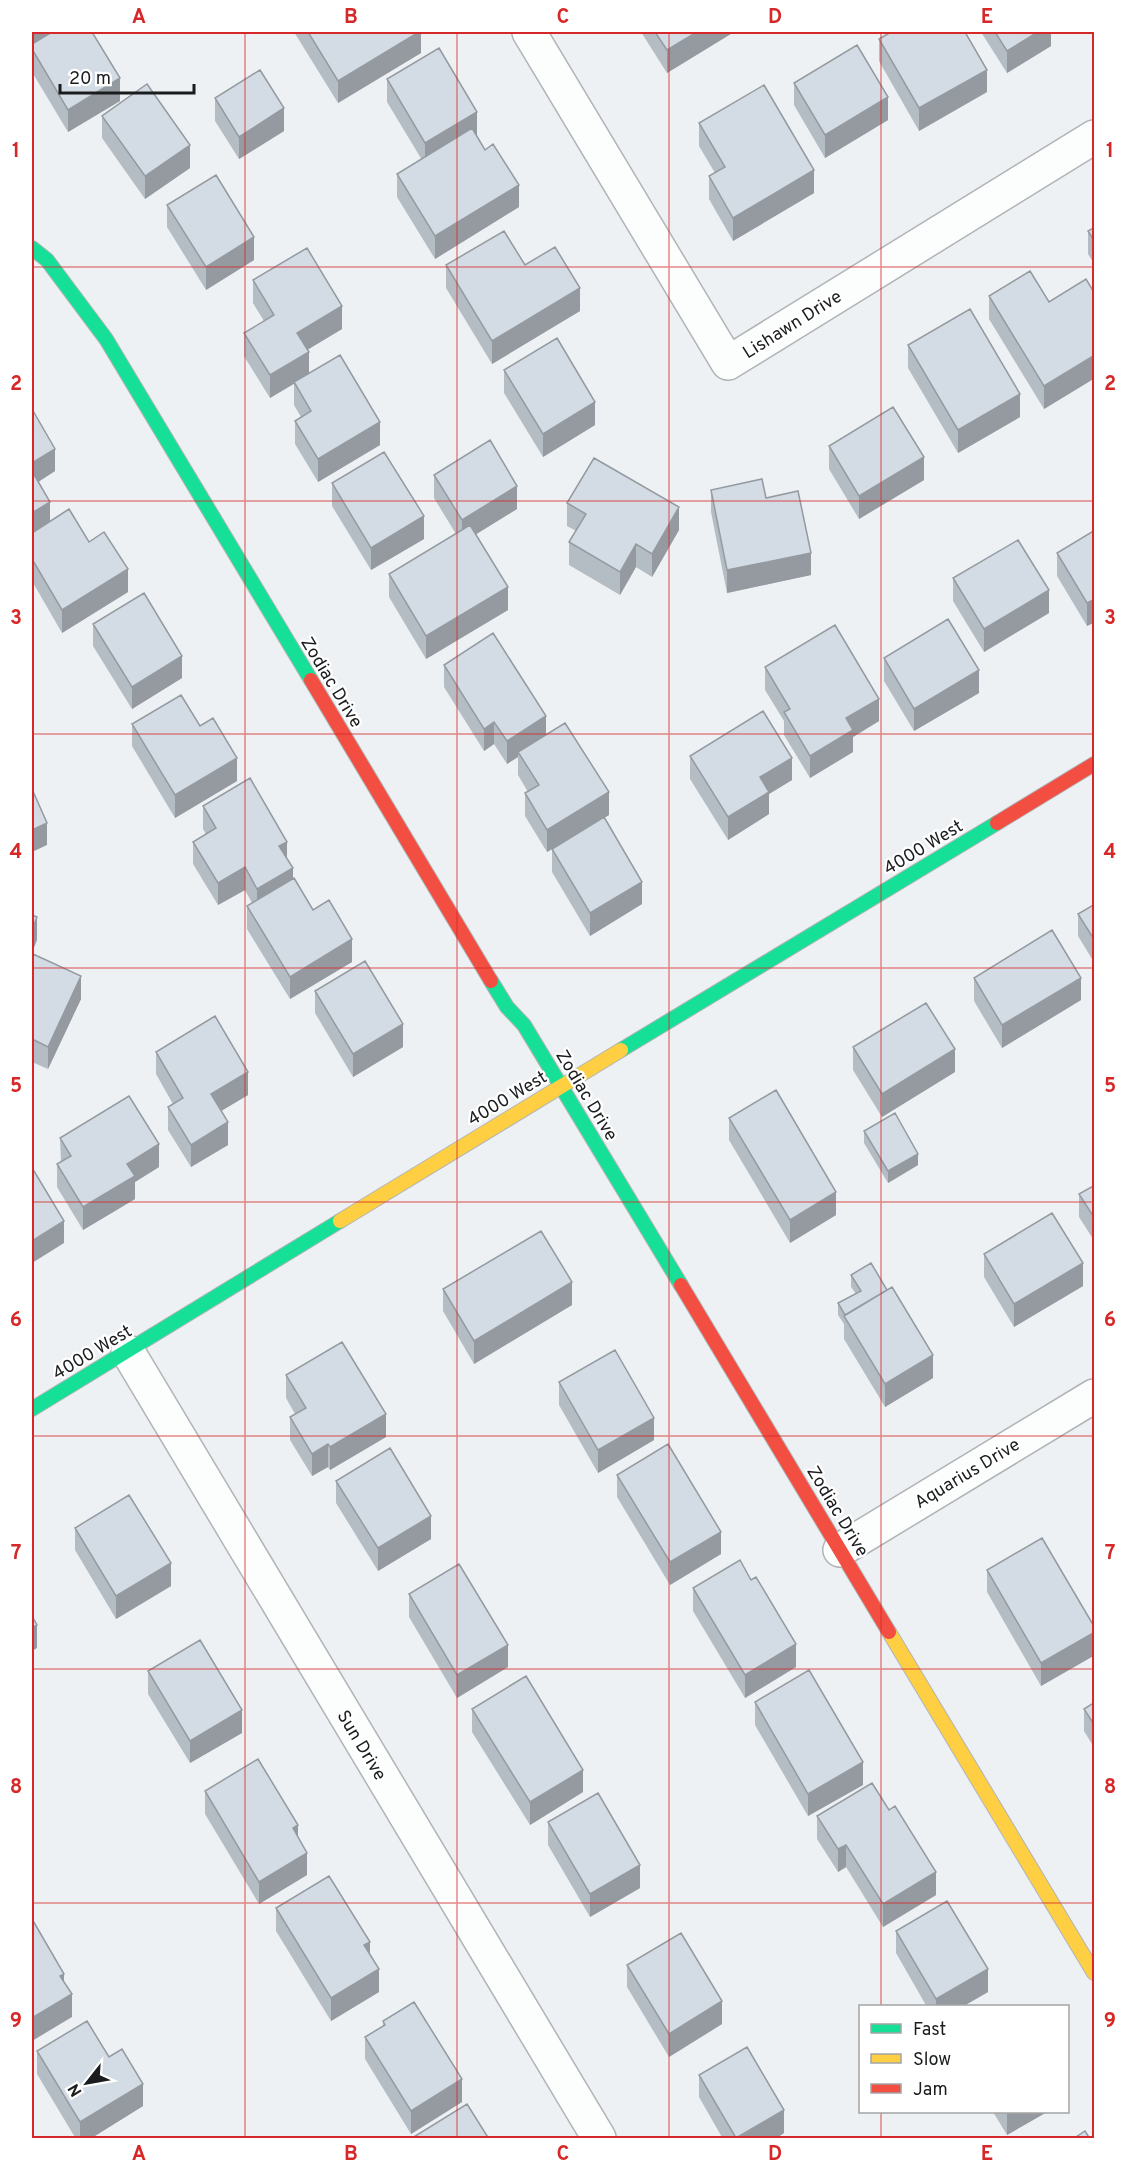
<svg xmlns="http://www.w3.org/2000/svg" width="1126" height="2170" viewBox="0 0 1126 2170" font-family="Overpass,sans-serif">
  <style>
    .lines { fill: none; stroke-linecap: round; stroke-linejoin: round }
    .street-casing { stroke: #b1b4b6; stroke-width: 36 }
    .fast-casing { stroke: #b1b4b6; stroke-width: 16 }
    .slow-casing { stroke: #b1b4b6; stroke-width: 16 }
    .jam-casing { stroke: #b1b4b6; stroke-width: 16 }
    .street { stroke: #fcfdfd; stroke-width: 33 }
    .fast { stroke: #16e098; stroke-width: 14 }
    .slow { stroke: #ffcf43; stroke-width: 14 }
    .jam { stroke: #f24e42; stroke-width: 14 }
    .wall { fill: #b5bdc4 }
    .shaded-wall { fill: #949aa0 }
    .building { fill: #d3dce4; stroke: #949aa0; stroke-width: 1.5 }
    .grid { fill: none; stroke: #d62828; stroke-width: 1.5; stroke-opacity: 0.55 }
    .labels { text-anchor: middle; stroke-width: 4.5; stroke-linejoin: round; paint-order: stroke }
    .street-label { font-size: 18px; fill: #1a1c1e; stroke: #fff }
    .neatline { fill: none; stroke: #d62828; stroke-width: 2 }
    .grid-label { font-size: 20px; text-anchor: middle; font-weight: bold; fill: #d62828 }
  </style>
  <rect width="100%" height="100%" fill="#edf1f4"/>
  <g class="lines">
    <defs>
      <path id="street" d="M529,32L728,363L1094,137
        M128,1352L599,2138
        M840,1550L1094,1396"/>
      <path id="fast" d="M32,248L47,260L106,339L311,680
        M491,981L507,1007L524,1025L681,1285
        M621,1050L997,823
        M32,1409L340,1221"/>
      <path id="slow" d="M340,1221L621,1050
        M889,1632L1094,1973"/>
      <path id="jam" d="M311,680L491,981
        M997,823L1094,764
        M681,1285L889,1632"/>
    </defs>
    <use href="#street" class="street-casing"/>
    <use href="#fast" class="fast-casing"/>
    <use href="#slow" class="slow-casing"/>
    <use href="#jam" class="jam-casing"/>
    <use href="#street" class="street"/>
    <use href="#fast" class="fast"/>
    <use href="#slow" class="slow"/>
    <use href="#jam" class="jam"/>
  </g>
  <path class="wall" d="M32,32L120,101L68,132L32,72Z
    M294,32H421V53L338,103Z
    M641,32H734L667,73Z
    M981,32H1051V46L1007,73Z
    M879,39L987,92L919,131L879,61Z
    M387,79L477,135H476L519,207L435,259L397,197V174L422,160L387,102Z
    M794,83L888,120L825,158L794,105Z
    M215,98L284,131L239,159L215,121Z
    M102,116L190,168L145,199L102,138Z
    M699,123L814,193L733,241L709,199V176L715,173L699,146Z
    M167,205L254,260L206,290L167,227Z
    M1095,227V265L1088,254V231Z
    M446,265H525L580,311L492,364L446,288Z
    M253,280L342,329L307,350L309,373L380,445L318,482L295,444V421L301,417L294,405V383L270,398L244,356V333L264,321L253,303Z
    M1095,294V378L1044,409L989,319V296L1049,302Z
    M908,345L1020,417L958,453L908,368Z
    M504,370L595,425L543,457L504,393Z
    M32,409L55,471L38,482L50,521L89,542L128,592L62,633L32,581Z
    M829,446L924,480L859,519L829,469Z
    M434,475L517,509L476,534L508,610L426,659L389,597V574L456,534L434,498Z
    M332,483L424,539L371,570L332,506Z
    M711,490L766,498L811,575L727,593L711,512Z
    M567,503L679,530L652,577L636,567L620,595L569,565V542L576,531L567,526Z
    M1095,530V622L1087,626L1057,576V553Z
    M953,578L1049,613L984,652L953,601Z
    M93,624L182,678L132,709L93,646Z
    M884,658L979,693L914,731L884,681Z
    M444,665L546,735L609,815L604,818L642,904L590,936L552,872V849L547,852L525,816V793L528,792L518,775V757L507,764L494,744L484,751L444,687Z
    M765,667L879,721L853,737V752L810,778L784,735V721L765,690Z
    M132,724L200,726L237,781L175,818L132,746Z
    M690,756L792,780L769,794V814L728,840L690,779Z
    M203,806L287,859L293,878L313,910L352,962L290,999L247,929V906L252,903L245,890L218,905L193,864V842L206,834L203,829Z
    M1095,904V964L1078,936V914Z
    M32,957L81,999L48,1069L32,1062Z
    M974,978L1081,1000L1002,1048L974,1001Z
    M315,991L403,1047L353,1077L315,1013Z
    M853,1047L955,1072L882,1117L853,1070Z
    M156,1052L248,1095L221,1111L228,1145L191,1167L168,1130V1107L173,1104L156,1074Z
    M729,1118L836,1215L790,1243L729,1140Z
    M864,1131L918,1165L888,1183L864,1143Z
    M60,1138L159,1167L135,1182V1199L83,1230L57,1187V1164L61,1162Z
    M1095,1185V1242L1079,1217V1194Z
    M984,1254L1083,1286L1014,1327L984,1277Z
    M851,1275L933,1378L885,1407L844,1339V1324L838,1315V1303L856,1294L851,1287Z
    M443,1289L572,1305L474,1364L443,1311Z
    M286,1375L386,1437L330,1470L328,1467L312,1476L290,1440V1417L295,1414L286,1398Z
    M559,1382L654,1440L598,1473L559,1405Z
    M617,1475L721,1554L670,1585L617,1497Z
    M336,1481L431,1539L378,1571L336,1503Z
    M75,1528L171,1586L116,1619L75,1550Z
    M987,1570L1095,1628V1655L1041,1686L987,1592Z
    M693,1588L796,1667L745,1698L693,1611Z
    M409,1594L508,1667L457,1698L409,1617Z
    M148,1671L242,1733L190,1763L148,1694Z
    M755,1702L863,1785L808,1816L755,1725Z
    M1095,1702V1749L1084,1731V1709Z
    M472,1709L583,1792L530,1825L472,1732Z
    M205,1791L298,1836L307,1875L259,1904L205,1814Z
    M817,1816L936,1895L883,1927L846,1867L838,1872L817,1839Z
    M548,1822L640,1888L590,1917L548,1845Z
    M276,1908L370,1953L379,1992L331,2021L276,1931Z
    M896,1931L988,1992L962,2007H927L896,1953Z
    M627,1965L722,2024L669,2057L627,1987Z
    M383,2021L462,2102L411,2134L365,2059V2037L383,2026Z
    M37,2051L109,2057L143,2106L90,2139H76L37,2074Z
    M699,2075L784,2133L775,2139H723L699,2097Z
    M993,2112H1047L1007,2135Z"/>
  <path class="shaded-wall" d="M32,32H56L32,47Z
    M419,32H421V53L338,103V81Z
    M697,32H734L667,73V50Z
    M1038,32H1051V46L1007,73V51Z
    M987,70V92L919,131V108Z
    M120,78V101L68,132V110Z
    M888,97V120L825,158V135Z
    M284,108V131L239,159V137Z
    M477,112V135L425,166V143Z
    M190,145V168L145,199V176Z
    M814,170V193L733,241V218Z
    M519,185V207L435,259V236Z
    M254,237V260L206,290V267Z
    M580,288V311L492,364V341Z
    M342,306V329L297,356V333Z
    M309,352V375L270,398V375Z
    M1095,355V378L1044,409V386Z
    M1020,394V417L958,453V430Z
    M595,402V425L543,457V434Z
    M380,422V445L318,482V459Z
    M55,449V471L32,486V463Z
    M924,457V480L859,519V496Z
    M517,486V509L462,543V520Z
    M50,502V525L32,536V513Z
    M679,507V530L652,577V554Z
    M424,516V539L371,570V548Z
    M636,544V567L620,595V572Z
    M811,553V575L727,593V570Z
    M128,569V592L62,633V610Z
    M508,587V610L426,659V636Z
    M1049,590V613L984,652V629Z
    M1095,599V622L1087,626V603Z
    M182,656V678L132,709V687Z
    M979,670V693L914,731V709Z
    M879,699V721L853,737V752L810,778V756L846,718Z
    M546,716V739L518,752V757L507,764V741Z
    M494,722V744L484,751V729Z
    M237,758V781L175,818V795Z
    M792,758V780L769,794V814L728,840V817L760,777Z
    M609,792V815L547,852V830Z
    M47,823V845L32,852V830Z
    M287,842V864L279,846Z
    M245,867V890L218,905V883Z
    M293,868V891L257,912V889Z
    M642,882V904L590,936V913Z
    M37,917V940L32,953V930Z
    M352,939V962L290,999V977Z
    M81,976V999L48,1069V1047Z
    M1081,978V1000L1002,1048V1025Z
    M403,1024V1047L353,1077V1054Z
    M955,1049V1072L882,1117V1094Z
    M248,1072V1095L211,1117V1094Z
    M228,1122V1145L191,1167V1145Z
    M159,1144V1167L135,1182V1199L83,1230V1207L127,1164Z
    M918,1154V1165L888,1183V1171Z
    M836,1192V1215L790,1243V1220Z
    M64,1221V1243L32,1263V1241Z
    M1083,1263V1286L1014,1327V1304Z
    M572,1282V1305L474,1364V1341Z
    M933,1355V1378L885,1407V1384Z
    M386,1414V1437L330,1470V1447Z
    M654,1418V1440L598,1473V1450Z
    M328,1444V1467L312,1476V1454Z
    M431,1516V1539L378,1571V1548Z
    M721,1532V1554L670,1585V1562Z
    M171,1563V1586L116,1619V1596Z
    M37,1625V1648L32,1651V1628Z
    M1095,1632V1655L1041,1686V1663Z
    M796,1644V1667L745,1698V1675Z
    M508,1645V1667L457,1698V1675Z
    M242,1710V1733L190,1763V1741Z
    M863,1762V1785L808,1816V1794Z
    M583,1770V1792L530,1825V1802Z
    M298,1825V1848L293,1828Z
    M846,1845V1867L838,1872V1849Z
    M307,1853V1875L259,1904V1882Z
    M640,1865V1888L590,1917V1894Z
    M936,1872V1895L883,1927V1904Z
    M370,1942V1964L364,1945Z
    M379,1969V1992L331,2021V1998Z
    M988,1969V1992L962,2007H936V1999Z
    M64,1974V1996L60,1976Z
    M72,1994V2017L32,2041V2018Z
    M722,2001V2024L669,2057V2034Z
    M462,2079V2102L411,2134V2111Z
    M143,2084V2106L90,2139H80V2122Z
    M784,2110V2133L775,2139H736Z
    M1007,2112H1047L1007,2135Z"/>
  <path class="building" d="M52,32H92L120,78L68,110L32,49V44Z
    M308,32H419L338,81Z
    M655,32H697L667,50Z
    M891,32H965L987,70L919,108L879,39Z
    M995,32H1038L1007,51Z
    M857,45L888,97L825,135L794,83Z
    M439,48L477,112L425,143L387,79Z
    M260,70L284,108L239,137L215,98Z
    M147,84L190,145L145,176L102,116Z
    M764,85L814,170L733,218L709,176L725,167L699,123Z
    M472,128L485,150L493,144L519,185L435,236L397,174Z
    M216,175L254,237L206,267L167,205Z
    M1095,227V242L1088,231Z
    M504,231L525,265L555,247L580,288L492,341L446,265Z
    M307,248L342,306L297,333L309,352L270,375L244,333L274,315L253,280Z
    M1030,271L1049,302L1086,279L1095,294V355L1044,386L989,296Z
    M970,309L1020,394L958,430L908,345Z
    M557,338L595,402L543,434L504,370Z
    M340,355L380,422L318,459L295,421L311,411L294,382Z
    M893,407L924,457L859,496L829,446Z
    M32,409L55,449L32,463Z
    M490,440L517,486L462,520L434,475Z
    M384,452L424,516L371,548L332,483Z
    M594,458L679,507L652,554L636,544L620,572L569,542L586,514L567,503Z
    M32,471L50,502L32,513Z
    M762,479L766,498L798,491L811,553L727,570L711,490Z
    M69,509L89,542L104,532L128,569L62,610L32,559V533Z
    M470,525L508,587L426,636L389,574Z
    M1095,530V599L1087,603L1057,553Z
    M1018,540L1049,590L984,629L953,578Z
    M144,593L182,656L132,687L93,624Z
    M948,619L979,670L914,709L884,658Z
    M835,625L879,699L846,718L853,730L810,756L784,712L790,709L765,667Z
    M493,633L546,716L507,741L494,722L484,729L444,665Z
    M181,695L200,726L213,718L237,758L175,795L132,724Z
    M763,711L792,758L760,777L769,792L728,817L690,756Z
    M565,723L609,792L547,830L525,793L539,785L518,752Z
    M250,778L287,842L279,846L293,868L257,889L245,867L218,883L193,842L216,828L203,806Z
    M32,789L47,823L32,830Z
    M604,817L642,882L590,913L552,849Z
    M294,878L313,910L329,900L352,939L290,977L247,906Z
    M1095,904V941L1078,914Z
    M32,915L37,917L32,930Z
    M1052,930L1081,978L1002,1025L974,978Z
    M33,954L81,976L48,1047L32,1039V957Z
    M365,961L403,1024L353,1054L315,991Z
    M926,1003L955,1049L882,1094L853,1047Z
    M215,1016L248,1072L211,1094L228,1122L191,1145L168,1107L183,1098L156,1052Z
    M776,1090L836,1192L790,1220L729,1118Z
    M129,1096L159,1144L127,1164L135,1176L83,1207L57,1164L71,1156L60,1138Z
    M895,1113L918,1154L888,1171L864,1131Z
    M34,1171L64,1221L32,1241V1172Z
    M1095,1185V1219L1079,1194Z
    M1052,1213L1083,1263L1014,1304L984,1254Z
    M541,1231L572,1282L474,1341L443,1289Z
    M871,1263L887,1290L845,1315L838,1303L861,1291L851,1275Z
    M892,1287L933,1355L885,1384L844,1316Z
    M342,1342L386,1414L330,1447L328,1444L312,1454L290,1417L306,1408L286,1375Z
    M615,1350L654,1418L598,1450L559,1382Z
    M668,1444L721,1532L670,1562L617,1475Z
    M390,1448L431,1516L378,1548L336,1481Z
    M129,1495L171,1563L116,1596L75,1528Z
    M1042,1538L1095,1628V1632L1041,1663L987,1570Z
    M740,1560L751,1580L756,1577L796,1644L745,1675L693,1588Z
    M459,1564L508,1645L457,1675L409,1594Z
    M32,1616L37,1625L32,1628Z
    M200,1640L242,1710L190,1741L148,1671Z
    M809,1670L863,1762L808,1794L755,1702Z
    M526,1676L583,1770L530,1802L472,1709Z
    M1095,1702V1726L1084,1709Z
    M258,1759L298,1825L293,1828L307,1853L259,1882L205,1791Z
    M872,1783L889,1810L895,1806L936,1872L883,1904L846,1845L838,1849L817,1816Z
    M598,1793L640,1865L590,1894L548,1822Z
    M329,1876L370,1942L364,1945L379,1969L331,1998L276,1908Z
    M947,1901L988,1969L936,1999L896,1931Z
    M32,1919L64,1974L60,1976L72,1994L32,2018Z
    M681,1933L722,2001L669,2034L627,1965Z
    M414,2002L462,2079L411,2111L365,2037L385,2025L383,2021Z
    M87,2021L109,2057L122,2049L143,2084L80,2122L37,2051Z
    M747,2047L784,2110L736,2138L699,2075Z
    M467,2104L489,2139L412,2138Z
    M1085,2131L1090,2139H1073Z"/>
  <path class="grid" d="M245,32V2138M457,32V2138M669,32V2138M881,32V2006M32,267H1094M32,501H1094M32,734H1094M32,968H1094M32,1202H1094M32,1436H1094M32,1669H1094M32,1903H1094M881,2112V2138"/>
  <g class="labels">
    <g class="street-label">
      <text transform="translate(792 324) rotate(-32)" y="6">Lishawn Drive</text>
      <text transform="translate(332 682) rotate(59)" y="6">Zodiac Drive</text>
      <text transform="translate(923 847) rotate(-31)" y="6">4000 West</text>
      <text transform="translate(587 1095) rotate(59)" y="6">Zodiac Drive</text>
      <text transform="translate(507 1098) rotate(-31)" y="6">4000 West</text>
      <text transform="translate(92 1352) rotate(-31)" y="6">4000 West</text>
      <text transform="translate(967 1473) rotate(-31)" y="6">Aquarius Drive</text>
      <text transform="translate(838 1511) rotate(59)" y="6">Zodiac Drive</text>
      <text transform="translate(362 1745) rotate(59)" y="6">Sun Drive</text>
    </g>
  </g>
  <rect width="1126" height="2170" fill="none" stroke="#ffffff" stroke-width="66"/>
  <rect x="859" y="2005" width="210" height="108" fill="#ffffff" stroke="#a3a4a5" stroke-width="1.5"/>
  <rect x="871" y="2024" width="30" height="9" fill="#16e098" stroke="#a3a4a5" stroke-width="1.5"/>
  <text x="913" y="2035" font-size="18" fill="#1a1c1e">Fast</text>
  <rect x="871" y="2054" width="30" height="9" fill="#ffcf43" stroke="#a3a4a5" stroke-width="1.5"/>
  <text x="913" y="2065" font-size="18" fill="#1a1c1e">Slow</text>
  <rect x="871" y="2084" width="30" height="9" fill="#f24e42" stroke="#a3a4a5" stroke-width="1.5"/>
  <text x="913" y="2095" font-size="18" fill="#1a1c1e">Jam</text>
  <g transform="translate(87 2083) rotate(239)" stroke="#ffffff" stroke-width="4.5" paint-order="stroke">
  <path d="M0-4.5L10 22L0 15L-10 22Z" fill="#1a1c1e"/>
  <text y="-9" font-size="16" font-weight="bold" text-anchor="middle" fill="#1a1c1e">N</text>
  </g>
  <path d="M60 84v9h134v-9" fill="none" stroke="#1a1c1e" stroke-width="3"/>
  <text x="69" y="84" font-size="18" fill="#1a1c1e" stroke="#ffffff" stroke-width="4.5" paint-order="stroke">20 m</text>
  <rect x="33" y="33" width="1060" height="2104" class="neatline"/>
  <g class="grid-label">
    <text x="139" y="23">A</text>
    <text x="351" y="23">B</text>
    <text x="563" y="23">C</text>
    <text x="775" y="23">D</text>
    <text x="987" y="23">E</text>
    <text x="16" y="157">1</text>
    <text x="1110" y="157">1</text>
    <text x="16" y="390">2</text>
    <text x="1110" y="390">2</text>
    <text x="16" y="624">3</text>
    <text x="1110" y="624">3</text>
    <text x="16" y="858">4</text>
    <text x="1110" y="858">4</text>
    <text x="16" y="1092">5</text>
    <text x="1110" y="1092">5</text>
    <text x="16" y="1326">6</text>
    <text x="1110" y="1326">6</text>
    <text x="16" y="1559">7</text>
    <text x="1110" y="1559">7</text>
    <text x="16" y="1793">8</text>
    <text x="1110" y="1793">8</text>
    <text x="16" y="2027">9</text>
    <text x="1110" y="2027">9</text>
    <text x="139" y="2160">A</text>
    <text x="351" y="2160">B</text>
    <text x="563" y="2160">C</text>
    <text x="775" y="2160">D</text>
    <text x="987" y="2160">E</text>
  </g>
</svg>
